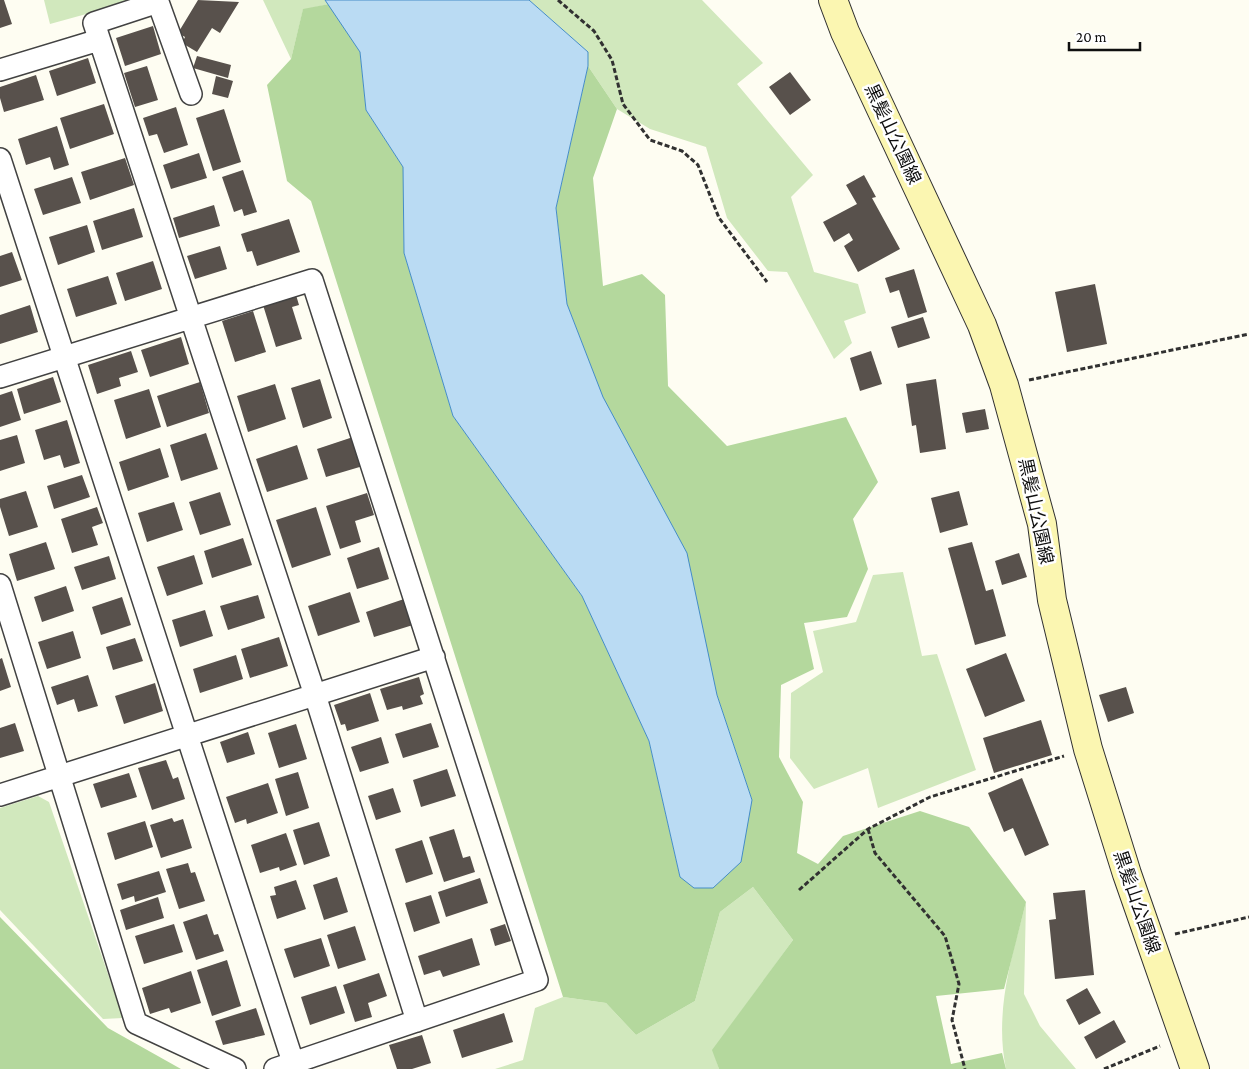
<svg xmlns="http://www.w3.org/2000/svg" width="1249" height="1069" viewBox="0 0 1249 1069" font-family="'Crimson Pro','Noto Sans JP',serif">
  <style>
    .green { fill: #d1e8bd }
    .forest { fill: #b4d89d }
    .water { fill: #badbf3; stroke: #448cc7 }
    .building { fill: #58514c }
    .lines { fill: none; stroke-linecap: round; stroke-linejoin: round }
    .minor-casing { stroke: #424242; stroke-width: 24 }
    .secondary-casing { stroke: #313131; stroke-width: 30 }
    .path { stroke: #313131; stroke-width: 3; stroke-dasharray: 5 2.5; stroke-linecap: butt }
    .minor { stroke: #fff; stroke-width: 21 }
    .secondary { stroke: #fbf6b1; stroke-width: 28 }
    .labels { text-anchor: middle; stroke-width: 5; stroke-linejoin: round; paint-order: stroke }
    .street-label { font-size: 18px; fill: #0f0f0f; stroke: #fff }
  </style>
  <rect width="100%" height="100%" fill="#fefdf2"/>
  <path class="green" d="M44,0H137L50,24Z
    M263,0H325L329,4L303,10L291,59Z
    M529,0H702L763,63L737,84L813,175L791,197L814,272L858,284L866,313L844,321L852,343L834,359L787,272L768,271L727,218L706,147L650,129L617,109L588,66V52Z
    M903,572L922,656L937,654L976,770L878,808L868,768L814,789L790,758L791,693L823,672L813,631L856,622L873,575Z
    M38,796L49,802L123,1018L103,1019L0,910V808Z
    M753,887L793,940L713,1050L719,1069H495L523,1060L535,1008L563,997L606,1003L636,1035L695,1001L720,912Z
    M1026,902L1024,994L1040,1026L1076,1069H1006C994,1012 1012,956 1026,902Z"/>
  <path class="forest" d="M329,4L360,52L366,110L403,167L404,253L453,416L582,596L649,741L680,877L752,800L717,695L567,304L556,208L588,66L617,109L593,178L603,286L642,274L665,295L668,386L727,446L846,417L878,482L853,519L868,569L847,617L804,623L814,669L781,685L779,757L803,802L797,853L818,864L843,836L920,811L969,827L1026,902L1004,989L936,996L951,1064L1002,1053L1006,1069H719L712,1050L793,940L753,887L720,912L695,1001L636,1035L606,1003L563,997L311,201L287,181L267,85L291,59L303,9Z
    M0,917L108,1028L181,1069H0Z"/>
  <path class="water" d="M325,0H529L588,52V66L556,208L567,304L603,397L687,553L717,695L752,800L741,862L713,888H694L680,877L649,741L582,596L453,416L404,253L403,167L366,110L360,52Z"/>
  <path class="building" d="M0,0H4L12,24L0,28Z
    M198,0L239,2L220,33L212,28L197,52L182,43L185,37L178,33Z
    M153,26L161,54L125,66L116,38Z
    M197,56L231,65L228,78L193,68Z
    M88,58L96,83L57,96L49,71Z
    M147,66L158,100L135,107L124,73Z
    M790,72L811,100L790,115L769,87Z
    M36,75L44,100L4,112L0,98V87Z
    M216,76L233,81L228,98L212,94Z
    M104,104L114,134L70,149L60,118Z
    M176,107L188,145L164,153L157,134L149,136L143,118Z
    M224,109L241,162L213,171L196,118Z
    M57,126L69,165L54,170L50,157L26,165L18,139Z
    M199,153L207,178L171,189L163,165Z
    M125,158L134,185L90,200L81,172Z
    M243,170L257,212L244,216L242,209L234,212L222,177Z
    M864,175L876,197L872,198L900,249L858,272L844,246L853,240L849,233L834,242L823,222L857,204L846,185Z
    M72,177L81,203L43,215L34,189Z
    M214,205L220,226L179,238L173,218Z
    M134,208L143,237L102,250L93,221Z
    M289,219L300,252L257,266L252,251L247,252L241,234Z
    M87,225L95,252L58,265L49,237Z
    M220,246L227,269L195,279L187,256Z
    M12,252L22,280L0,287V256Z
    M153,261L162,289L125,301L116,273Z
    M914,269L927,312L908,318L899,290L890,293L885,278Z
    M108,276L117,304L76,317L67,289Z
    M1095,284L1107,344L1067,352L1055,292Z
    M296,295L299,305L292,307L302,339L276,347L263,305Z
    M30,305L38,332L0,344V315Z
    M253,311L266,352L235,362L222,321Z
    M923,317L930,338L898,348L891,327Z
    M181,337L189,364L150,377L141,350Z
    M131,351L138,372L119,378L121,386L97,394L88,365Z
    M871,351L882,384L860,391L850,358Z
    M53,377L61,402L24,414L17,389Z
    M320,379L332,418L303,428L291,388Z
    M936,379L946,449L920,453L916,425L912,426L906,384Z
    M200,382L209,413L167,427L157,396Z
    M275,384L286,419L248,432L237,396Z
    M149,389L161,427L126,439L114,400Z
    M12,391L21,420L0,427V395Z
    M985,409L989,429L966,433L962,413Z
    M67,420L80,463L64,468L60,455L44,460L35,430Z
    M206,433L218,469L181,481L170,445Z
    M17,435L25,463L0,471V440Z
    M353,437L363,466L326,477L317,449Z
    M297,445L308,479L267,492L256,459Z
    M160,448L169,477L128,491L119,462Z
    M82,475L90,497L54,509L47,486Z
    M26,491L38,527L9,536L0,507V499Z
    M959,491L968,525L940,533L931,498Z
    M220,492L231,525L200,535L189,502Z
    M367,493L374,515L355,521L361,542L340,549L326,506Z
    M174,502L183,530L147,542L138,513Z
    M97,507L103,523L92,527L98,545L72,553L61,519Z
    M316,507L331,555L292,568L276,520Z
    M243,538L252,565L212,578L204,551Z
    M46,542L55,569L17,581L9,554Z
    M972,542L986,591L993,589L1006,636L975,645L948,548Z
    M379,547L389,579L357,589L347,558Z
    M1019,553L1027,577L1002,585L995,561Z
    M194,555L203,584L167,596L157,567Z
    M109,556L116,579L82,590L74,567Z
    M66,586L74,611L42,622L34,597Z
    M350,592L360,622L318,636L308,606Z
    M258,595L265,618L228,630L220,606Z
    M122,597L131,625L101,635L92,607Z
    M404,599L413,625L374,637L366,612Z
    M205,610L213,636L180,647L172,620Z
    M73,631L81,658L47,669L38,642Z
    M279,637L288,666L250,678L241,649Z
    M135,638L143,661L113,670L106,647Z
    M1006,653L1025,701L985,717L966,669Z
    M236,655L243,679L200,693L193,669Z
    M2,658L11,687L0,691V659Z
    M88,675L98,706L78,712L74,699L57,705L51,687Z
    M419,677L424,694L420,696L423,704L403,710L402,706L387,710L380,689Z
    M155,683L163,711L124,724L115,696Z
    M1126,687L1134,713L1108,722L1099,695Z
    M370,693L379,721L347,731L345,724L341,725L334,705Z
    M1041,720L1052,755L994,773L983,738Z
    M15,723L24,751L0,758V728Z
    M431,723L439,747L403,758L395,734Z
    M296,724L307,759L279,768L268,733Z
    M248,732L255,754L227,763L220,742Z
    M381,737L389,763L360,772L351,747Z
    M166,760L173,779L178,777L185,799L152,810L138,768Z
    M447,769L456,796L421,807L413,780Z
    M298,772L309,808L286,816L275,779Z
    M129,773L137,797L101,808L93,784Z
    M1022,778L1049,845L1025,856L1013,828L1004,832L988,793Z
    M268,783L278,813L247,824L246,819L235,823L226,797Z
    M393,788L401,812L376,820L368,796Z
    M172,818L174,822L183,819L192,848L161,858L150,825Z
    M145,821L153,847L115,860L107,833Z
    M319,822L330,856L304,865L293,830Z
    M454,829L463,858L470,856L475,872L444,882L429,837Z
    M286,833L297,865L280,871L279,867L260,873L251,845Z
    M422,840L433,874L406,883L395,849Z
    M188,863L191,873L195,872L205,901L179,909L166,869Z
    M159,871L166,892L135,902L134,896L122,900L117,884Z
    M337,877L348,912L324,920L313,885Z
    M480,878L488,903L446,917L438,892Z
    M296,880L306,909L277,919L270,896L276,895L274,887Z
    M1085,890L1094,975L1055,979L1049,920L1056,919L1053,893Z
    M431,895L440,923L414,932L405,903Z
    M158,897L164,918L126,930L120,910Z
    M207,914L214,935L218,934L224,951L196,960L183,922Z
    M174,924L183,952L144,964L135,936Z
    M505,924L511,941L495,946L490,929Z
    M355,926L366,960L338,969L327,935Z
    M321,938L330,966L294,978L284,949Z
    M472,938L480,965L443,977L440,970L424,975L418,956Z
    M227,960L241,1006L212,1016L197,970Z
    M191,971L201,1003L171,1013L169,1008L150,1014L142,988Z
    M379,973L387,996L368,1003L372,1017L355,1022L343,985Z
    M336,986L345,1013L310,1025L301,997Z
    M1087,988L1101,1013L1079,1025L1066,1000Z
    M256,1008L265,1035L223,1045L215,1021Z
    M504,1013L513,1042L462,1058L453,1030Z
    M1114,1020L1126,1042L1096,1059L1084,1037Z
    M422,1035L431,1063L412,1069H397L389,1045Z"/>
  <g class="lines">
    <defs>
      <path id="minor" d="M0,70L99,40
        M191,94L158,2L94,23L315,695L417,1021
        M0,159L293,1062
        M0,377L312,280L537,980L275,1069
        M0,585L136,1023L235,1069
        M0,795L434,657"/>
      <path id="secondary" d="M833,0L845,32L982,325L1004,385L1042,524L1052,600L1088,749L1127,874L1195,1069"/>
    </defs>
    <use href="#minor" class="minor-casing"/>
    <use href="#secondary" class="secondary-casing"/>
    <path class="path" d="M558,0L594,31L612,60L623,104L650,140L682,151L698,165L719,218L767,282
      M1029,380L1249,334
      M868,829L875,853L945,936L959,984L952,1020L965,1069
      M799,890L868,829L930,797L1064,756
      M1175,934L1249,917
      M1104,1069L1160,1046"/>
    <use href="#minor" class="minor"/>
    <use href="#secondary" class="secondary"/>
  </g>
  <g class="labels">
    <g class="street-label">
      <text transform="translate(893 134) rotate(65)" y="6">黒髪山公園線</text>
      <text transform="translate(1036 511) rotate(78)" y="6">黒髪山公園線</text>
      <text transform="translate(1137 902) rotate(71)" y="6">黒髪山公園線</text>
    </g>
  </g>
  <path d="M1069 42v8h71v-8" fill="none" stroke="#0f0f0f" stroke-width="2.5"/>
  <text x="1076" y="42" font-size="15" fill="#0f0f0f" stroke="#ffffff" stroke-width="4" paint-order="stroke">20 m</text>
</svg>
